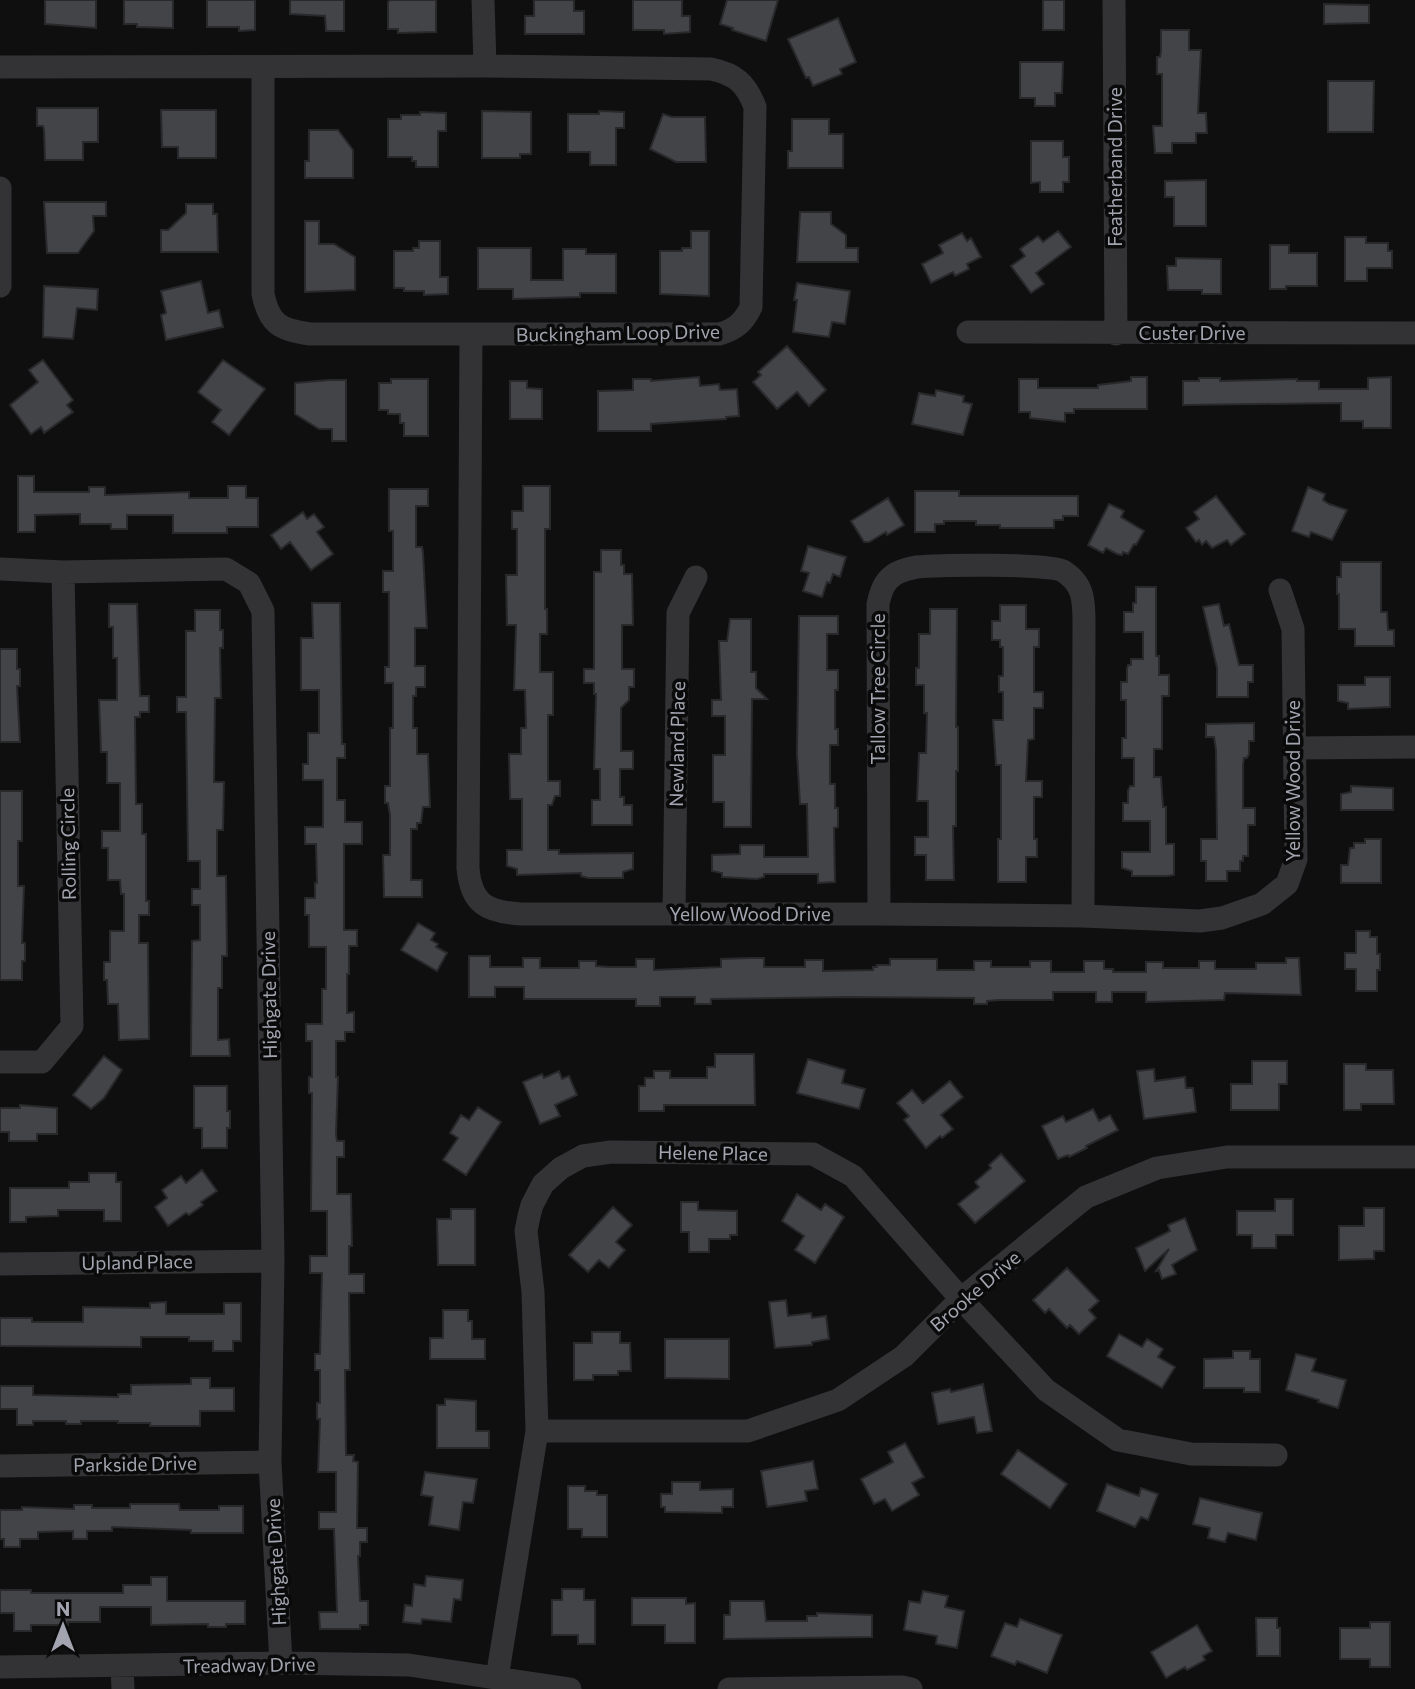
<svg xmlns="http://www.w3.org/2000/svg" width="1415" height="1689" viewBox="0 0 1415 1689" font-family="Commissioner,sans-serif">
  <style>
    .building { fill: #434448; stroke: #29292c; stroke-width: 2 }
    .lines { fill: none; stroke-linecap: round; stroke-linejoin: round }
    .minor { stroke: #333336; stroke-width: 23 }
    .labels { text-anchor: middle; stroke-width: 7; stroke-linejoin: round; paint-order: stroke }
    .street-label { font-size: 19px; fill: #a2a5af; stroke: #0a0a0b }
  </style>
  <rect width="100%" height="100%" fill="#0f0f10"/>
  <path class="building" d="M45,0H96V28L45,24Z
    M124,0H173V28L137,27V24H124Z
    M207,0H255V30L239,31V27H207Z
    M290,0H344V31H326L325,16L290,14Z
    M390,0H436V32L398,33V29H388V2Z
    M534,0H574V11H584V34H525V16H534Z
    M633,0H682V16H690V32L664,34V30H633Z
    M727,0H778L766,41L732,30L733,28L720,24Z
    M1043,0H1064V30H1043Z
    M1324,4L1369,5V23L1324,24Z
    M838,18L856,62L840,69L842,74L813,86L809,77L806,78L788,39Z
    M1161,30H1189V50H1201L1198,113H1206L1207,133H1196V143H1172V153H1155L1153,126H1162V74H1157V57H1160L1161,51Z
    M1020,62H1063L1062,93H1055V106H1035V98H1020Z
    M1328,81H1374L1373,132H1328Z
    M37,108H98V142H83V160H45L44,130L43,126H37Z
    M161,110H216V158H178V147H162Z
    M482,111L531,112V154H520V158H482Z
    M599,111L624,112V128H616V165H590V152H568V114H599Z
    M420,112L446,113V131H438V167H416V161H412V157H388V119H401V115H420Z
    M663,114L672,117H705L706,162H676L650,149Z
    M792,119H829V134H843V168H788V151H792Z
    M309,130H338L353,150V178H305V161H309Z
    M1031,141H1063V157H1069V182H1063V192H1040V182L1031,183Z
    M1206,180V226H1174V197H1165V181Z
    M44,202H106V216H93L94,231L78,253H47Z
    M186,204H213V214H217L218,252H161V230H168L186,213Z
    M800,212H831V224L846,235V248H858V262H797Z
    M305,221H319V244H334L355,257V290L305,292Z
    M691,231H709V296L660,294V251H682V248H691Z
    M1058,231L1071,247L1036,273L1044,284L1031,293L1011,266L1025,256L1020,249L1038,236L1043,242Z
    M962,233L967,241L971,238L981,257L967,264L969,269L955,276L953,272L931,283L922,264L943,253L939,245Z
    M1345,237H1366V243H1388V251H1392V268H1367V281H1345Z
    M419,241H440V277H448V294L424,295V291H404V288H394V251H413V248H419Z
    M1270,245H1289V253H1317V286H1286V289H1270Z
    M478,248H531V280H563V249H586V254H616V293H580V297L513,299V289H478Z
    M1176,258L1221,259V294H1202V290H1168L1167,266H1176Z
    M201,281L208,313L219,310L223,327L166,340L161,315L166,313L161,291Z
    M797,283L850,291L845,324L832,322L829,337L793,332L797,300H794Z
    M44,286L98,289L97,310L77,308L73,339L43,337Z
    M787,346L826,390L809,406L797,392L777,409L753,382L761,375L758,372Z
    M43,360L73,400L67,405L73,412L44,433L41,427L31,434L10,405L38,382L29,370Z
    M223,360L265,389L229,435L212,422L221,410L198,392Z
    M699,377L700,386L719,384L720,390L737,389L739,416L726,417V419L651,424V431H598V391L633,390V379H651V381Z
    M1131,377H1147V409H1074V413H1065V422L1030,418V412H1019V379H1038V388H1098V385L1131,381Z
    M1391,377V428H1363V421H1341V403L1183,405V381H1199V378H1220V381L1297,379V381H1319V389H1368V378Z
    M391,379H428V436H404V423H400V414H388V410H379V383H391Z
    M329,380H346V441H332V429H319L295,414V383Z
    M510,381H527V388L542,389V419H510Z
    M936,390L964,396L963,402L972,404L963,435L912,424L919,393L935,396Z
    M18,476H34V492H89V487H105V495L189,492V498H228V486H246V498H258V527H227V533H173V515H127V529H111V524H80V514L35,515V532H18Z
    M523,486H550V529H545V609H547V634H540V672H553V715H548V781H560V796H555L552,805H548V850H559V854L633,853V869L623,872V878H588L581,876V873L517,875V869L507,866V850H522V799H510L509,754H521V728H526L525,690H514L516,625H507L506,575H517V529H512V511H523Z
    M1308,487L1325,494L1323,500L1329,504L1347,510L1332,540L1311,532L1309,537L1292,531Z
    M389,489H428V506H416V547H422L423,552L427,628H415V666H425V687H416V696H413V728H417V754H428L430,807H423L421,823H417V829H411V880H422V897H384L383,855H390V815L388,803H385V786H390V728H393V683H385V667H389V592H383V571H393V531H389Z
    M915,491H959V496H1078V516H1063V520H1054V528H1000V525H976V521H944V524H935V532H915Z
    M1216,496L1245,534L1231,545L1227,540L1212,548L1206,541L1202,545L1199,540L1196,542L1186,528L1199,519L1194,512Z
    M888,498L904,525L887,535L886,532L869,542H864L851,521Z
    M1109,504L1124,511L1121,517L1144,531L1136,545L1134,544L1128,554L1123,552L1122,555L1117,554L1106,548L1103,553L1088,545Z
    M303,512L307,519L314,514L324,527L317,532L333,554L311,570L290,542L281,549L271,535Z
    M808,546L846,557L840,577L833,574L830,583L827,582L822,597L803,591L809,573L801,571Z
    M601,550H621V565H624V574H632L633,625H622V669H634V687H629V700L621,708V751H633V769H620V797H624V805H632V825H592V800H600V769H594L596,694H594V683H584V669H594V572H601Z
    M1341,562H1381V612H1387L1388,630H1394V646H1355V629H1339V594H1337V577H1341Z
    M1136,587H1156V656H1159V675H1169V696H1162V749H1154V777H1161L1163,807H1166V844H1174V875L1167,876H1132V871L1122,868V852H1150V821H1123V803H1128V791L1130,786H1134V758H1122V738H1126V700H1121V682H1127V669L1128,665H1131V659H1143V632H1124V612H1133V603H1136Z
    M312,603H340L342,744H345V758H337V800H345V822H362V844H344V930H357V946H349V974H347V1013L354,1012V1032H345V1041H336V1077H338L336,1135L337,1141H344V1157H337V1194H351L352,1246H349V1274H364V1293H349L350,1370H345L346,1455H354L353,1461L358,1462L357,1528H367V1542H360V1556H358L360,1601H368V1625H360V1629H320L319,1612H337L334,1529H319V1512H336V1472H318L320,1419H317V1403H320V1370H315V1354H320L322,1273H310V1256H327V1211H311L312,1093H309V1077H312V1041H306V1024H322V989H326V947H309V915H305V898H315V883H317L316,844H305V827H323V780H303V764H308V733H319V690H301V638H313Z
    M109,604H137L140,696H149V712H140V717H135L136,804H142V834H146V901H149V915H139V943H148L149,1039L119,1040L118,1004H108L107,980H104V962H110V931H124V894H121L120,880H108V848H102V831H120V783H107V752H101L99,700H117V658H113V627H109Z
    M1219,604L1224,626L1229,624L1239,665H1253V682H1248V697H1217V668L1203,607Z
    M1000,605H1026V629H1039V647H1034V692H1043V708H1034V739L1028,740L1026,781H1042V797H1034V839H1037V857H1026V882H998V839H1001V765H996L993,720H1003V692H999V676H1003V647H1000V640H992V621H1000Z
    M930,609H957L956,727H958V771H956V826H953L954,880H926V855H915V837H928V801H917L919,753H926L927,713H924V685H916V668H919V634H930Z
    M195,610H220V630H223V648H220L221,698H215L214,782H224L223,830H217V876H226L227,956H222V988H218V1040L229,1039L230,1056H191L192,941L200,940V905H192V889H200V861H188L186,712H177V697H186V631H195Z
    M799,616H838V634H827V670H838V690H835V729H838V745H830V784H835V808H838V827L834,828L835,882L818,883V874H764V877L757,879L722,877V873L712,871V855L740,854V845H764V857H808L807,804H800L797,753Z
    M730,619H751V672H756V688L767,699H752L751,827H724V802H713V755H725V716H712V700H721L719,641H727Z
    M0,649H17V669H20V686H17L20,742H0Z
    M1365,677H1390V707L1348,709V703L1338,701V685H1365Z
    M1254,723V741H1249V754L1247,758H1244L1243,765V808H1255V825H1248V856H1243V861H1240V871H1227V881H1206V861H1201V839H1217L1216,750L1214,737H1206V724Z
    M1351,786L1393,788V810H1341V794L1351,792Z
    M0,791H22V841H18V886H24L22,943H25V961H22V980H0Z
    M1365,839H1381V883H1341V865H1348L1350,848H1354V843H1365Z
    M418,923L435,933L431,940L438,944L436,947L447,953L437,971L401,950Z
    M1356,931H1370V937H1377V954H1380V970H1377V991H1356V969H1345V953H1356Z
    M469,956H490V967H523V958H540V968H579V961H596V966L609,967H636V959H654V970L721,967V959L748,958H764V967H805V960H823V971L873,970V967H877V965H890V959H937V970H974V961H991V967H1030V961H1051V972H1084V961H1104V969H1113V972H1146V962H1163V968H1199V961H1215V969H1256V963H1286V958H1299L1301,995L1225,993L1224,1000L1146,1002V992H1112V1002H1096V992H1053V1000H999L987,1001V1004H974V998L848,997L711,999V1004H695V997H660V1006H636V999H524V987H495V997H469Z
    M715,1054H754L755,1105H664V1111H639V1086H645V1078H654V1071H670V1078H707V1067H715Z
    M104,1056L122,1070L104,1098L91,1109L73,1095Z
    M808,1059L845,1070L842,1083L865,1089L859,1109L797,1093Z
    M1252,1061H1287V1084H1279V1110H1231V1084H1252Z
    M1344,1064H1366V1070H1393L1394,1104H1361V1110H1344Z
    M1154,1069L1155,1081L1185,1077L1186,1088H1193L1196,1112L1144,1119L1137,1071Z
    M559,1071L562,1079L569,1076L577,1095L555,1105L560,1116L540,1124L523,1082L542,1074L544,1078Z
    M950,1081L963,1097L941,1115L953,1129L942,1138L940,1136L926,1148L904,1120L909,1116L897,1103L912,1090L923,1103Z
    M194,1086H227V1111H230V1128H227V1148H202V1128H194Z
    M20,1105L57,1108V1134H37V1141H9V1132H0V1108H20Z
    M478,1107L501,1122L466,1175L443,1160L458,1138L450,1133L461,1115L469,1120Z
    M1093,1109L1099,1121L1110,1115L1118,1130L1086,1146L1087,1148L1069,1157L1068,1155L1058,1159L1042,1126L1063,1116L1066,1122Z
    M1001,1154L1025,1181L975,1223L958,1204L979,1187L975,1182L991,1168L989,1165Z
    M202,1170L217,1191L201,1202L203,1205L189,1215L186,1213L168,1226L155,1207L167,1198L162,1190L181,1176L186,1183Z
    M89,1173H116V1182H121V1221H104V1210H58V1216L26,1217V1222H10V1188H69V1182H89Z
    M797,1194L821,1210L825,1204L844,1217L815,1263L795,1250L804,1236L782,1221Z
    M1275,1199H1293V1235H1276V1248H1252V1235H1237V1211H1275Z
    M681,1202H698V1210L737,1211V1235H730V1239H709V1252H689V1232H681Z
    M613,1207L632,1225L616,1242L625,1250L609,1268L599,1260L588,1272L569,1255Z
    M1364,1208H1384V1251H1374V1259L1339,1260V1226H1364Z
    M451,1209H475V1265H438L437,1219H451Z
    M1185,1218L1197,1250L1172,1265L1176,1274L1162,1279L1159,1270L1156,1271L1169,1249L1145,1271L1136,1248L1170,1231L1168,1225Z
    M1067,1268L1099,1301L1089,1310L1096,1318L1079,1334L1070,1325L1067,1328L1049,1309L1045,1313L1033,1300Z
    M786,1300L788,1316L811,1313L812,1318L826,1316L829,1339L812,1342V1345L775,1348L769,1302Z
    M166,1302V1314H224V1303H241V1341H233V1351H213V1341H189V1337H141V1347L0,1346V1318H32V1322H83V1307L150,1308V1303Z
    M443,1310H468V1321H472V1339H485V1359H430V1338H443Z
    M592,1332H620V1343H630L631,1371H618V1375H593V1380H574V1343H592Z
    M1119,1334L1142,1347L1147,1339L1163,1349L1158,1357L1175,1367L1162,1388L1107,1356Z
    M665,1339H729V1379L665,1378Z
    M1233,1351H1250V1359H1260V1392H1244V1388H1204V1359L1233,1358Z
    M1296,1354L1316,1359L1312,1371L1346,1380L1338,1408L1318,1402L1319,1400L1286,1390Z
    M191,1378H210V1388H234V1411H200V1426H150V1423H118V1421H81V1424H66V1421H33V1425H17V1409H0V1386H33V1395L118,1397V1394H131V1385L191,1384Z
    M983,1384L992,1431L977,1433L974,1417L938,1424L932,1393L950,1389L951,1392Z
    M445,1399L476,1401V1431H489V1448H437V1405H445Z
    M905,1443L924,1477L912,1483L919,1495L892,1511L885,1499L874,1504L861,1479L893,1462L888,1452Z
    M1018,1450L1067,1484L1050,1508L1001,1474Z
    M813,1461L818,1489L805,1491L807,1501L767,1507L761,1471Z
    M425,1472L477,1479L473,1503L463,1502L459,1530L429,1525L433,1497L421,1495Z
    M672,1482H700V1490L733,1489V1507H722V1513L665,1512V1507H661V1494H672Z
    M1107,1484L1139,1496L1141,1488L1158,1494L1148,1520L1141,1517L1135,1527L1097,1511Z
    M568,1486H585V1491H597V1495H607V1537H582V1529H568Z
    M1200,1498L1262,1513L1256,1540L1228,1533L1225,1542L1208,1538L1210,1528L1193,1524Z
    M130,1504H179L180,1510H219V1506H243V1533H191V1530L112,1527V1531H87V1539H73V1531L38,1532V1539H20V1547H4V1539H0V1510H22V1507L74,1509V1505H92V1508H130Z
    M426,1576L463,1580L461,1600L454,1599L451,1622L422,1619L421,1624L403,1622L405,1605L412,1606L414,1584L425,1586Z
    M151,1577H167V1601H245V1624H226V1627H208V1624L151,1625V1607H100V1622H68V1625H31V1631H14V1613H0V1590H31V1593H123V1585H151Z
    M562,1589H584V1600H595V1644H578V1635H552V1600H562Z
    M923,1591L948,1596L945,1607L964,1611L957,1648L936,1644L937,1636L904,1630L909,1601L920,1603Z
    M632,1598H686V1604L695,1603V1643H665V1625H632Z
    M730,1601H764L766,1621H807V1616H817V1613L872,1615V1637L724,1639V1615H730Z
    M1256,1618H1277V1628H1280V1656H1257Z
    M1020,1619L1062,1635L1047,1673L1017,1661L1015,1665L991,1656L1005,1623L1017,1627Z
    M1370,1622H1390V1667H1370V1659H1340V1628H1370Z
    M1197,1625L1212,1651L1203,1656L1205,1660L1187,1670L1185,1667L1166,1678L1151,1652Z"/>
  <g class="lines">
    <path class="minor" d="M483,0L485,66
      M1114,0L1116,334
      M0,67L485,66L711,69C735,74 746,83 755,107L751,307C744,322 735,330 719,334H310C280,330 269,324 263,294V67
      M0,188V286
      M968,332L1415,333
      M471,334L468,868C471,904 487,912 521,914H879L1083,916L1200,921L1222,918L1262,904L1287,884L1296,859L1293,629L1280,590
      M0,569L63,572L226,569L249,583L263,611L273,1261L270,1462L281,1663
      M1295,748L1415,747
      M674,914L678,613L696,577
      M879,914L878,604C881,591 884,580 897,573C903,570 910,568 917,567C938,565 1049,563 1063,571C1084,584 1084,601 1084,623L1083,916
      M0,1062H42L72,1026L63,572
      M0,1264L273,1261
      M537,1431H748L838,1400L904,1356L961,1299L1086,1197L1157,1168L1227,1157H1415
      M0,1466L270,1462
      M0,1667L281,1663L409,1665L570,1689
      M122,1667L123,1689
      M497,1678L537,1431L533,1292L526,1231L529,1216L532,1205L543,1184L561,1168L583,1156L611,1152L813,1154L853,1176L961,1299L1046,1390L1118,1440L1191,1454L1276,1455
      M729,1689L902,1687L911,1689"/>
  </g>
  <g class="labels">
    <g class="street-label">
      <text transform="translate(1115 167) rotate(-90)" y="7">Featherband Drive</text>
      <text transform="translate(618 333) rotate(-1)" y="7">Buckingham Loop Drive</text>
      <text x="1192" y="340">Custer Drive</text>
      <text transform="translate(878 689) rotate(-90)" y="7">Tallow Tree Circle</text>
      <text transform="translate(677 744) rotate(-89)" y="7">Newland Place</text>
      <text transform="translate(1293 781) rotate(-90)" y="7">Yellow Wood Drive</text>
      <text transform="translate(68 844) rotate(-91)" y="7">Rolling Circle</text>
      <text x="750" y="921">Yellow Wood Drive</text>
      <text transform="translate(269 995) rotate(-91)" y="7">Highgate Drive</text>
      <text transform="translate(713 1153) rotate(1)" y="7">Helene Place</text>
      <text transform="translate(137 1262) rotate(-1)" y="7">Upland Place</text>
      <text transform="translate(975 1291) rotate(-41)" y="7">Brooke Drive</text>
      <text transform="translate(135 1464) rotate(-1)" y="7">Parkside Drive</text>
      <text transform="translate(276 1562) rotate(-93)" y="7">Highgate Drive</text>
      <text transform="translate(249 1665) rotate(-1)" y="7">Treadway Drive</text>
    </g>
  </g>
  <g transform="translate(63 1626)" stroke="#0a0a0b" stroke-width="5" paint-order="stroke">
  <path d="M0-5L12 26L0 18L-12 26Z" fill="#a2a5af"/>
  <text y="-10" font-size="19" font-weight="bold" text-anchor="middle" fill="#a2a5af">N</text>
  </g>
</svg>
